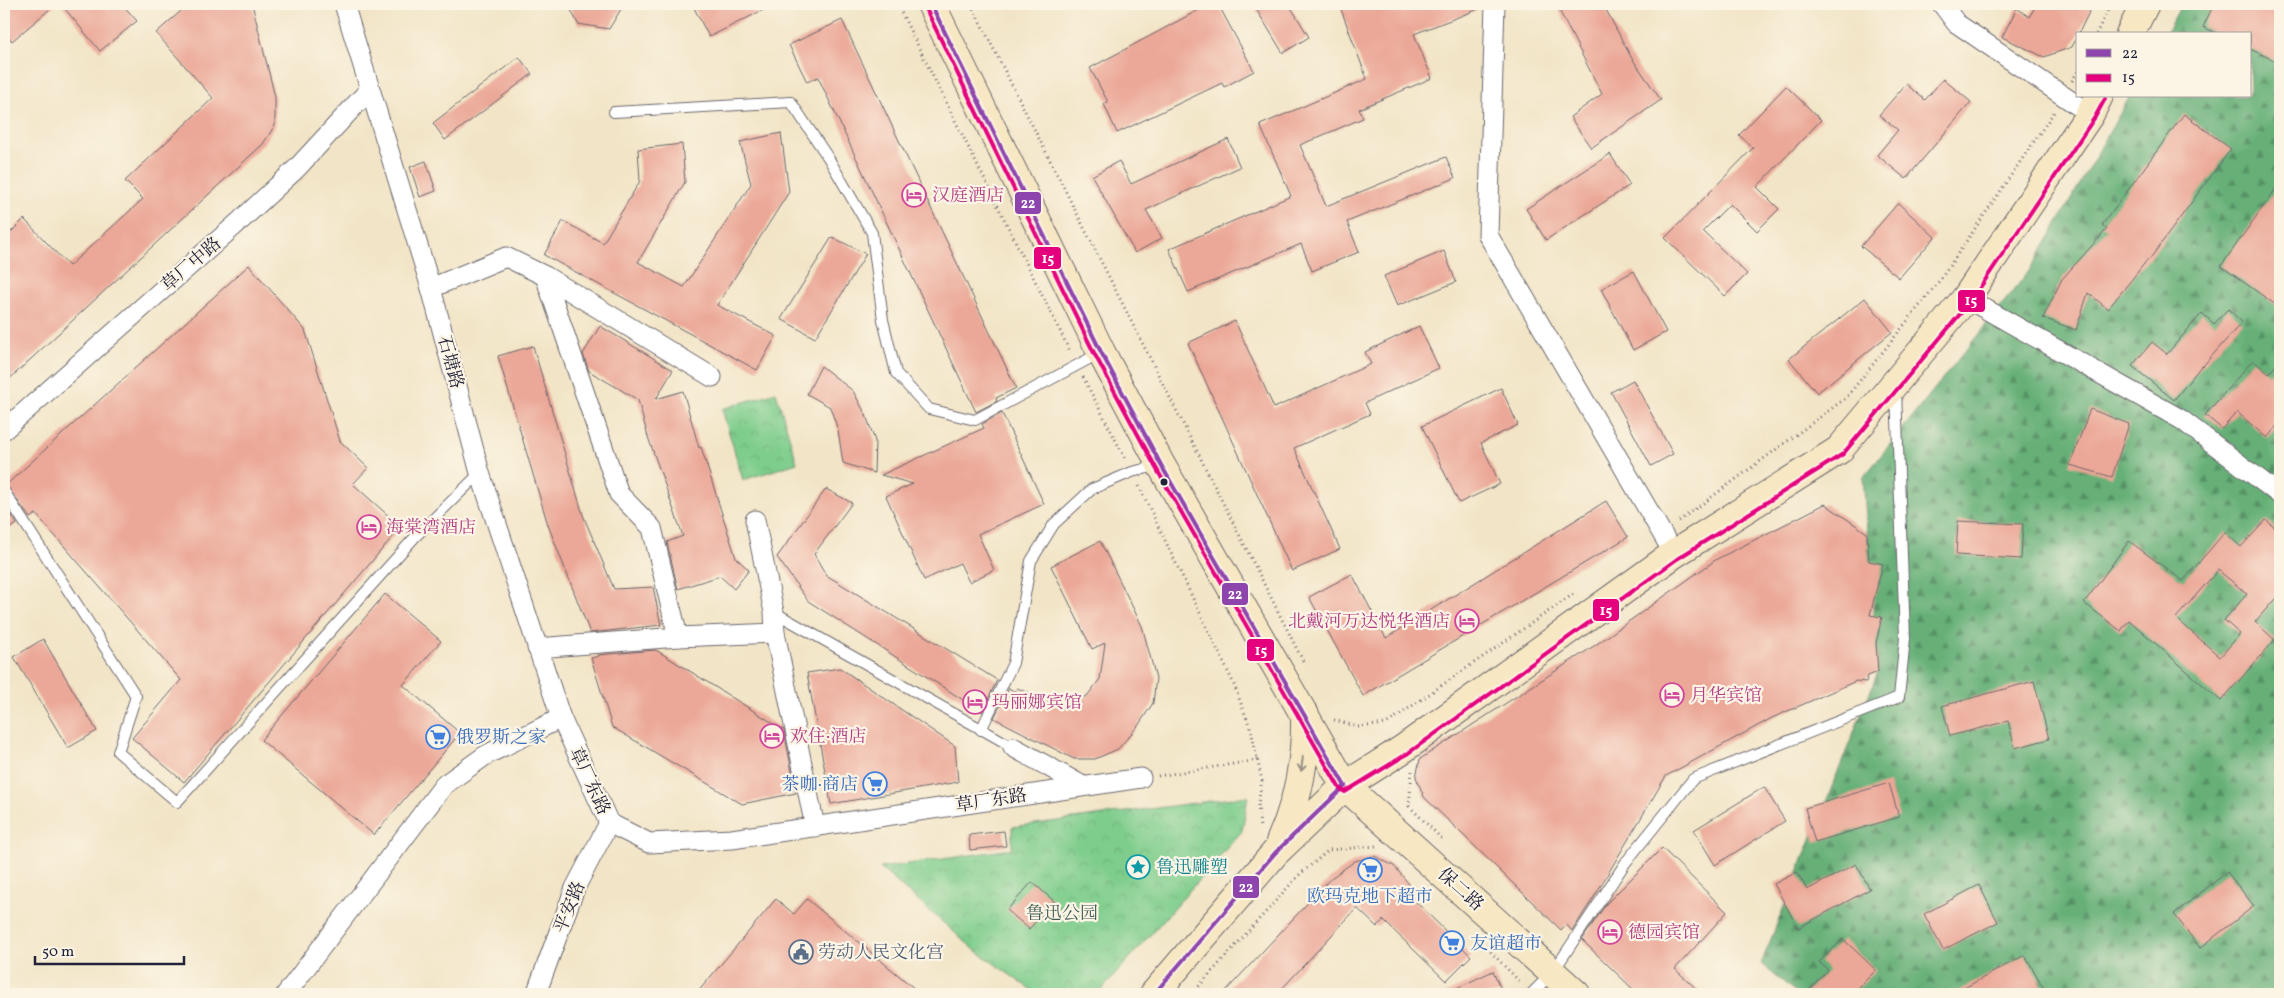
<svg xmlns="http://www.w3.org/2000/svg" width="2284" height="998" font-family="Vollkorn,'Noto Serif SC',serif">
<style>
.forest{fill:url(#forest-firs);stroke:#44695a}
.park{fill:url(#park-crowns);stroke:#507864}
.building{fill:#eba797;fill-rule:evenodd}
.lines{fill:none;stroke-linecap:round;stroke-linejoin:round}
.lane-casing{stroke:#6b666c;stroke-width:12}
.street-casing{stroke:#6b666c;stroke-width:21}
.secondary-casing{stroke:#6b666c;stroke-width:30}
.path{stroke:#6b666c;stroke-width:3;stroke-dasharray:1 4;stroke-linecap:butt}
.lane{stroke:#fff;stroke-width:10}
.street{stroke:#fff;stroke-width:19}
.secondary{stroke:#f7e8c3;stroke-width:28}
.bus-1-casing{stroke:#fcf5e5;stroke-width:8}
.bus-2-casing{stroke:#fcf5e5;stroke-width:8}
.bus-1{stroke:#8e44ad;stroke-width:4}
.bus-2{stroke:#e5007d;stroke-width:4}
.oneway{stroke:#978f86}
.bus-dot{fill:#22223b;stroke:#fcf5e5;stroke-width:2}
.labels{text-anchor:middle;stroke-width:4.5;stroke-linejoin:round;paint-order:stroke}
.hotel-label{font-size:18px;fill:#b23c85;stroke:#fcf5e5;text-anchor:start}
.street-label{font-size:18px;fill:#22223b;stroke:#fcf5e5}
.shop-label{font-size:18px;fill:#366cbe;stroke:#fcf5e5;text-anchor:start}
.culture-label{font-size:18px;fill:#0d838f;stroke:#fcf5e5;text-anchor:start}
.park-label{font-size:18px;fill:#425e57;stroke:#fcf5e5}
.service-label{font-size:18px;fill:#4e5e75;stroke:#fcf5e5;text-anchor:start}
.line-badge{stroke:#fcf5e5;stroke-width:2}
.badge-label{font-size:14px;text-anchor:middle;font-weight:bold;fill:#fff}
</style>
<defs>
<pattern id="forest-firs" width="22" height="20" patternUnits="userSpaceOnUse" patternTransform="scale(1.25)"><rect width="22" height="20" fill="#66b078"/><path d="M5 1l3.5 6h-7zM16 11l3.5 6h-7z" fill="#548f64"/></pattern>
<pattern id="park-crowns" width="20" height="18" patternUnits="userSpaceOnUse" patternTransform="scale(1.25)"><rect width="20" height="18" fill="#7ecd8c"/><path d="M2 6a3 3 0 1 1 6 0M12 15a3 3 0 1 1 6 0" fill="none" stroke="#6db07a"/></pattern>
</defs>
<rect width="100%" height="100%" fill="#fcf5e5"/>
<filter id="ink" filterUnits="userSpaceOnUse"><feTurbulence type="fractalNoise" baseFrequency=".02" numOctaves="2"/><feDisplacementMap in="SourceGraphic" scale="10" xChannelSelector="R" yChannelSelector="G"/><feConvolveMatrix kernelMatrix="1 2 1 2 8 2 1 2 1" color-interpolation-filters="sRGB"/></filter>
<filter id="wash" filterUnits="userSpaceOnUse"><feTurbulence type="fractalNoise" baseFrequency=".0096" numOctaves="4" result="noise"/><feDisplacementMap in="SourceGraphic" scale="20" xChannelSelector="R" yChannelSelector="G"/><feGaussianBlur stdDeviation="1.12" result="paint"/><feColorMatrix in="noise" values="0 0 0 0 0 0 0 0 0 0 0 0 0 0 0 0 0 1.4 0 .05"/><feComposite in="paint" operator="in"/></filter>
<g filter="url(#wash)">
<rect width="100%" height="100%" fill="#f2e5c7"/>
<polygon class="forest" points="2182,4 2280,4 2280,994 1798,994 1761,964 1878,672 1863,478 2033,266 2130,96 2250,96 2250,34 2165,34"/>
<g class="park">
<polygon points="776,392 797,463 743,480 722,409"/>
<polygon points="1248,796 1242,831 1098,994 1037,994 975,950 880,868 1012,849 1012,827"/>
</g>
<g id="blocks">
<g class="building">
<polygon points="4,4 56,4 12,41 4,32"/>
<polygon points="61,4 122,4 137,21 100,51"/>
<polygon points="189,4 252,4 275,97 275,125 263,144 4,384 4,239 24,219 69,266 143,199 125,181 213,98 156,33"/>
<polygon points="568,4 624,4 609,29 578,24"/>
<polygon points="692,4 775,4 709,37"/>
<polygon points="1210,4 1218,4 1254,71 1224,87 1222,83 1117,133 1104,104 1108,102 1090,68"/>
<polygon points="1253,4 1289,4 1309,37 1283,53"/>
<polygon points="1339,4 1484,4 1484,7 1414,34 1432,78 1359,109 1363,118 1300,145 1326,206 1446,157 1455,178 1347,222 1359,252 1312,271 1301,244 1188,292 1169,249 1291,196 1260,125 1367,79"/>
<polygon points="1571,4 1603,4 1631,57 1661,100 1591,148 1570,117 1602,94 1559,10"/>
<polygon points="2037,4 2093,4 2072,47 2044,57 2002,37 2017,8 2029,17"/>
<polygon points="2214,4 2280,4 2280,63 2250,49 2250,34 2218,34 2203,27"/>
<polygon points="842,20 1016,388 996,398 997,401 976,412 818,77 807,82 789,45"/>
<polygon points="519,57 532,74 445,140 433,123"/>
<polygon points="1943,79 1971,102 1906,179 1877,155 1898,130 1879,115 1906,84 1925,100"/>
<polygon points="1786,86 1821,120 1757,187 1779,209 1757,231 1730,204 1703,231 1747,274 1725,296 1665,238 1753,148 1739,135"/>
<polygon points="2184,114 2231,149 2149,260 2148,259 2108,309 2088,293 2076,330 2043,318 2062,279 2107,229 2102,225"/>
<polygon points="781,133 789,192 717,305 776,336 757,370 544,255 563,221 603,243 640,181 638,149 682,144 685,182 638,262 684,287 751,184 740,142"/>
<polygon points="1228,139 1240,167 1146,210 1162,238 1135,253 1092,176 1119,161 1131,184"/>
<polygon points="1610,154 1630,185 1546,240 1526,209"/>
<polygon points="426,161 436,191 420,197 410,167"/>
<polygon points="2280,183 2280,308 2221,266"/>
<polygon points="1898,203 1935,237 1899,278 1861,246"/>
<polygon points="832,237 866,254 815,338 781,319"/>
<polygon points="1444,251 1456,282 1397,306 1384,276"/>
<polygon points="249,265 305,330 340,441 368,468 353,484 401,527 184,782 132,738 181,680 36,514 30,518 6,485"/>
<polygon points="1634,271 1666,332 1633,350 1601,289"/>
<polygon points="1865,298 1892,332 1817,393 1789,359"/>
<polygon points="2228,309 2242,322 2203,366 2202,365 2174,400 2132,366 2152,342 2167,354 2202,313 2214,324"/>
<polygon points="1235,321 1274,408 1371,364 1365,352 1419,326 1439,368 1365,403 1370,414 1294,448 1340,549 1292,571 1188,343"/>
<polygon points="600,326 673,370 656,399 683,391 699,448 701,447 736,558 749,570 734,589 720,576 678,589 667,542 683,536 648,437 638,400 589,371 583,354"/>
<polygon points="533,346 583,515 614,589 653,587 661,625 590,633 548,525 498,356"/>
<polygon points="2253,360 2269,374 2280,360 2280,422 2267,438 2237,412 2222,429 2205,415"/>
<polygon points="821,366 853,391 866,415 875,441 874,473 843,463 838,430 830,407 807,394"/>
<polygon points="1633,380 1673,454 1651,466 1611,392"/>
<polygon points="1501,388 1518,425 1481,443 1500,484 1459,503 1422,426"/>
<polygon points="2090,409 2129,424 2112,477 2070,465"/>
<polygon points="1002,413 1044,504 978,534 994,570 969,582 960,563 924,580 886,496 913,484 881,475 984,428 982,424"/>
<polygon points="826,489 852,503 814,554 826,575 997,680 982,712 808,601 777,557"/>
<polygon points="1606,501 1628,537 1363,696 1309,597 1352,574 1386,638"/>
<polygon points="4,503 17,524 4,532"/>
<polygon points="1825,504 1867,533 1869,561 1883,564 1870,615 1882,617 1876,643 1878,672 1868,676 1866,682 1856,681 1772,718 1666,776 1594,897 1572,931 1566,924 1561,930 1424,797 1416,777 1420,759 1594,646 1717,559"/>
<path d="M2266,520L2280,532V593L2255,622L2275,640L2221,701L2129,620L2121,631L2084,603L2129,541L2183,581L2225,532L2241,547ZM2218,570L2247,594L2224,620L2240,634L2220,657L2176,618Z"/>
<polygon points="1958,521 2023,524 2021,559 1956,555"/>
<polygon points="1100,541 1142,626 1156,678 1153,703 1138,726 1118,749 1095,759 1074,759 994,718 1009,688 1015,692 1017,688 1051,701 1067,704 1087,696 1100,679 1105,643 1092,649 1051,566"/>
<polygon points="385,594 441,641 403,685 460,733 374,835 261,740"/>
<polygon points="43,639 97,731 68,748 14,657"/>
<polygon points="656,650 784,730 796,793 742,804 612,727 591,658 599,656 598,655"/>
<polygon points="840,668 955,746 958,782 831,804 807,673"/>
<polygon points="2034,681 2049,739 2015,748 2008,721 1950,736 1942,706"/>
<polygon points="1889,783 1899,817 1815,842 1805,808"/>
<polygon points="1764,787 1785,821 1715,865 1694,830"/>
<polygon points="1004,831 1006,846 970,850 969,835"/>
<polygon points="1662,848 1727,912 1675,969 1702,994 1638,994 1582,940 1606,904"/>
<polygon points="1374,856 1394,866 1413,889 1408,894 1471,956 1446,981 1383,920 1377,927 1357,908 1277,994 1223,994 1331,878 1355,861"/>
<polygon points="1856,864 1870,889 1798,928 1774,884 1797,872 1807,890"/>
<polygon points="2227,872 2254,906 2200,948 2174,914"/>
<polygon points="1032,882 1054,901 1029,929 1007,910"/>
<polygon points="1979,885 1998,922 1943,950 1924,914"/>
<polygon points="776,899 794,914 807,899 921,994 696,994"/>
<polygon points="1843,939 1876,970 1852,994 1805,994 1828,970 1819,962"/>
<polygon points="2025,955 2047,994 1953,994"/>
<polygon points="1493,971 1503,994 1444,994"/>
</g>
</g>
</g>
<g filter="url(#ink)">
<use href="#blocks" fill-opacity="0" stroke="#6b666c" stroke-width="1"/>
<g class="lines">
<g class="lane-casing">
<g id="lane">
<polyline points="614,112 791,102 829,159 872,233 883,320 896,373 929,409 975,420 1100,353"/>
<polyline points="4,491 136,696 118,752 177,802 415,537 480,473"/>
<polyline points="774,612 1013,747"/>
<polyline points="981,730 1013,663 1031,561 1054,524 1092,489 1132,472 1160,465"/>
<polyline points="1531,994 1553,972 1626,862 1693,779 1899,697 1905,638 1896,391"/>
</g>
</g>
<g class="street-casing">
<g id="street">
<polyline points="344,4 431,288 480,473 561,718 609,823 649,843 732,839 1141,778"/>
<polyline points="1495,4 1488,235 1674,554"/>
<polyline points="1942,4 1956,23 2090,114"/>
<polyline points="545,276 619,494 652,528 678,637 775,633"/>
<polyline points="431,288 506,257 545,276 712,377"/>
<polyline points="1966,298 2182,420 2280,495"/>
<polyline points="4,430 241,220 297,168 370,89"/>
<polyline points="755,520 774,612 775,633 815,827"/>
<polyline points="537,648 678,637"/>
<polyline points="1013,747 1083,786"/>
<polyline points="286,994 444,785 486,755 561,718"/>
<polyline points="536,994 575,888 609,823"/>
</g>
</g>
<g class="secondary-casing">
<g id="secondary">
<polyline points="931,4 1101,352 1161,465 1345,786 1576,994"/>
<polyline points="2130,34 2145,4"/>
<path d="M1280,842C1298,802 1306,759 1305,715"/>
<polyline points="1154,994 1275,853 1345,786 1403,749 1674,554 1839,450 1966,298 2090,114 2099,96"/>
</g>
</g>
<g class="path">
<polyline points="897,4 1071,353"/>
<polyline points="971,4 1303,661"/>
<polyline points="2096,34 2111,4"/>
<polyline points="2072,81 2078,71"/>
<polyline points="1083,377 1126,460"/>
<polyline points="1139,486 1233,682 1251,730 1262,781 1258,804 1260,828"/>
<polyline points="1679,521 1846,398 1940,280 2054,112"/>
<polyline points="1334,720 1358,727 1386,724 1575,593"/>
<polyline points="1412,771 1409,806 1443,840"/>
<polyline points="1158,776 1258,760"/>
<polyline points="1487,948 1521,983"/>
<polyline points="1192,994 1298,876 1329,850 1376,846"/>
</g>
<use href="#lane" class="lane"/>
<use href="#street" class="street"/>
<use href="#secondary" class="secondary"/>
<g class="bus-1-casing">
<g id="bus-1">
<polyline points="931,4 1101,352 1161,465 1345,786"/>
<polyline points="1154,994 1275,853 1345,786"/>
</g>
</g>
<g class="bus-2-casing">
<polyline id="bus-2" points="925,7 1095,355 1156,468 1340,789 1345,792 1407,754 1677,559 1843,454 1971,301 2095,117 2105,99"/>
</g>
<use href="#bus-1" class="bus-1"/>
<use href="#bus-2" class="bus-2"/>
</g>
<defs><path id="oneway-shaft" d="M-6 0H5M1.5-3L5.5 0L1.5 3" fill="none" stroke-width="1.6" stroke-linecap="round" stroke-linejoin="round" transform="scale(1.25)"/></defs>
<use class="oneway" href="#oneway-shaft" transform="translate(1302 764) rotate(97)"/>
</g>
<defs>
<g id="hotel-ring" transform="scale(1.25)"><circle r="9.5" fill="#fcf5e5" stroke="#d1479c" stroke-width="1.5"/><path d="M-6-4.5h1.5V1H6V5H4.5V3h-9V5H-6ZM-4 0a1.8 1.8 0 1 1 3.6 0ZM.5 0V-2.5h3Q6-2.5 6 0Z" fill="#d1479c"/></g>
<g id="supermarket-ring" transform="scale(1.25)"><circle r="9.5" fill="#fcf5e5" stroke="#3f7fe0" stroke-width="1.5"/><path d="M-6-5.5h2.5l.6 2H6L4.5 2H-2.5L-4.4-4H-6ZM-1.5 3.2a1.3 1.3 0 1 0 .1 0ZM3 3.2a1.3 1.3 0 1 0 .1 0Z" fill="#3f7fe0"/></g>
<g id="sight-ring" transform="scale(1.25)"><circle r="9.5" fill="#fcf5e5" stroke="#0f9aa8" stroke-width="1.5"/><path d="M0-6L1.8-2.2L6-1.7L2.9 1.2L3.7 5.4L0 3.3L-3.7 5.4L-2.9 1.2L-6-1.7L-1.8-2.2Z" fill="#0f9aa8"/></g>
<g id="civic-ring" transform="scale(1.25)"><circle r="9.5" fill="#fcf5e5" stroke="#5c6f8a" stroke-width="1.5"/><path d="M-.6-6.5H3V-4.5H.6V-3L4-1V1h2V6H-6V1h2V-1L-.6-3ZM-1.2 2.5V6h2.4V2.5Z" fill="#5c6f8a"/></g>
</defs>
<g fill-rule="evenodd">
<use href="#hotel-ring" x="914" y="195"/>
<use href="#hotel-ring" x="369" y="527"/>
<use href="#hotel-ring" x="1467" y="621"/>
<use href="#hotel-ring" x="1672" y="695"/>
<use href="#hotel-ring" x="975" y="702"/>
<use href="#hotel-ring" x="772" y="736"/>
<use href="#supermarket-ring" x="438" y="737"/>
<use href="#supermarket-ring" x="875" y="784"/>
<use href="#sight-ring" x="1138" y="867"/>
<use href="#supermarket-ring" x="1370" y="870"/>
<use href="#hotel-ring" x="1610" y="932"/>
<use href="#supermarket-ring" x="1452" y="943"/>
<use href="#civic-ring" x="801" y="952"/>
</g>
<circle class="bus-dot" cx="1164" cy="482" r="4.5"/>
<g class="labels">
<g class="hotel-label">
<text x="932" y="201">汉庭酒店</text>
<text x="386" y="533">海棠湾酒店</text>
<text x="1450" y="627" text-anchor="end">北戴河万达悦华酒店</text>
<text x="1690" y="701">月华宾馆</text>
<text x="992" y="708">玛丽娜宾馆</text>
<text x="790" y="742">欢住·酒店</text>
<text x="1628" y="938">德园宾馆</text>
</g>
<g class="street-label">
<text transform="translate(191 264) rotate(-41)" y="6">草厂中路</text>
<text transform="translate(451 362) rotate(75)" y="6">石塘路</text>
<text transform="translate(590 781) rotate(65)" y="6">草厂东路</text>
<text transform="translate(991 800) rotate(-9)" y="6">草厂东路</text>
<text transform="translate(1461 889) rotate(42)" y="6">保二路</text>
<text transform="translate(569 907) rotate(-68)" y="6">平安路</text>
</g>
<g class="shop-label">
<text x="456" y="743">俄罗斯之家</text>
<text x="858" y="790" text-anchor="end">茶咖·商店</text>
<text x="1370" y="902" text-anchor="middle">欧玛克地下超市</text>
<text x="1470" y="949">友谊超市</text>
</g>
<g class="culture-label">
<text x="1156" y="873">鲁迅雕塑</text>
</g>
<g class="park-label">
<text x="1062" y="919">鲁迅公园</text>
</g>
<g class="service-label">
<text x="818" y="958">劳动人民文化宫</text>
</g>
</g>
<g class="line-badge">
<rect x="1014" y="191" width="28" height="24" rx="5" fill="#8e44ad"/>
<rect x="1033" y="246" width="29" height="24" rx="5" fill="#e5007d"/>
<rect x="1957" y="289" width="29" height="24" rx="5" fill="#e5007d"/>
<rect x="1221" y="582" width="28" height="24" rx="5" fill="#8e44ad"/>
<rect x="1592" y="598" width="28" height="24" rx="5" fill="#e5007d"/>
<rect x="1246" y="638" width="29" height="24" rx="5" fill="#e5007d"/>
<rect x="1232" y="875" width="28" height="24" rx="5" fill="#8e44ad"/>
</g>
<g class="badge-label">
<text x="1028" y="208">22</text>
<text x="1048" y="263">15</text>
<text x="1971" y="305">15</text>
<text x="1235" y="599">22</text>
<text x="1606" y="615">15</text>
<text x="1261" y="655">15</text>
<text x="1246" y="892">22</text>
</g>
<rect width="2284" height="998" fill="none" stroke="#fcf5e5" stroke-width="20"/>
<rect x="2076" y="32" width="175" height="65" fill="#fcf5e5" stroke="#a5a1a1"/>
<rect x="2086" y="49" width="25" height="8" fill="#8e44ad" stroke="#a5a1a1"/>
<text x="2122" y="58" font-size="15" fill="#22223b">22</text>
<rect x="2086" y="74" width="25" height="8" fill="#e5007d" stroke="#a5a1a1"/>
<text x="2122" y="82" font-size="15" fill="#22223b">15</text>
<path d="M35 956v8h149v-8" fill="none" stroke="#22223b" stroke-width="2.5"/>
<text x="42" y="956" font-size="15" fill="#22223b" stroke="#fcf5e5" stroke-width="4" paint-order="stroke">50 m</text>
</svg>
